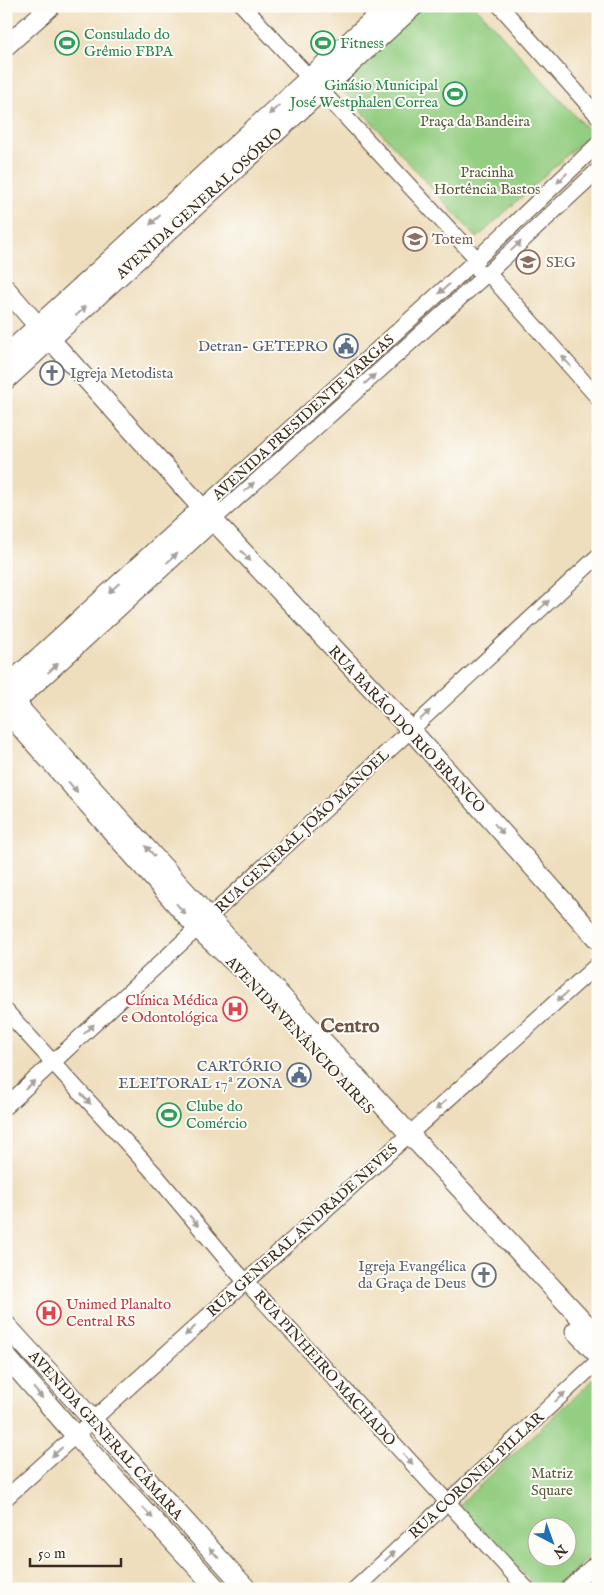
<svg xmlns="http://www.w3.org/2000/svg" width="604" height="1595" font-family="'IM FELL English',serif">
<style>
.green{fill:#94ce82;stroke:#687c50;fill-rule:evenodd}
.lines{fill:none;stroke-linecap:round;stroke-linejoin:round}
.minor-casing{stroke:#564536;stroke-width:17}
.major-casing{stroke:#564536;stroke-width:21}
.minor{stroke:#fff;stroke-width:15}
.major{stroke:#fff;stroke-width:19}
.oneway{fill:#a79f9a}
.labels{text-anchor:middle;stroke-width:4;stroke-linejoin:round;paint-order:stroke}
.leisure-label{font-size:15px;fill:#27864d;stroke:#fdfcf7;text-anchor:start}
.park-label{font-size:15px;fill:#565b3c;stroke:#fdfcf7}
.street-label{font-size:15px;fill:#3b2a1e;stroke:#fdfcf7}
.education-label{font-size:15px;fill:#785e54;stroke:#fdfcf7;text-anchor:start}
.service-label{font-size:15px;fill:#4e5e75;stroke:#fdfcf7;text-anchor:end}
.worship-label{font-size:15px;fill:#5b616d;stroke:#fdfcf7;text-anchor:start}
.health-label{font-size:15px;fill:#be3a42;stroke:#fdfcf7;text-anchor:end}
.district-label{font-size:20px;font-weight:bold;fill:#6d5344;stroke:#fdfcf7}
</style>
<rect width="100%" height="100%" fill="#fdfcf7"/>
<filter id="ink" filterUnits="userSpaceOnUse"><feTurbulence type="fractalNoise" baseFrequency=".02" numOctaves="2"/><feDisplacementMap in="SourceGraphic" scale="10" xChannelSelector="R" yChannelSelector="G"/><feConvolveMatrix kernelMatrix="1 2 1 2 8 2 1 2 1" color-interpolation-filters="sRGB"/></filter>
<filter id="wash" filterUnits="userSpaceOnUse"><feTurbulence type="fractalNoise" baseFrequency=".0096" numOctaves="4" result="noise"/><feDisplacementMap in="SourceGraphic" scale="20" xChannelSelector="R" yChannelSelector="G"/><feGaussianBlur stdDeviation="1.12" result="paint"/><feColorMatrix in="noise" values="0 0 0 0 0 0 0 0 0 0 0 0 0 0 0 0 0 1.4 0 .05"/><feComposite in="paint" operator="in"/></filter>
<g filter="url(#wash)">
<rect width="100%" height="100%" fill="#efdebd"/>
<g class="green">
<polygon points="423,6 475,6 591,133 477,238 338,85"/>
<path d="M594,1379L598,1383V1548L554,1589H538L459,1505ZM536,1528H566V1558H536Z"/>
</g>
</g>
<g filter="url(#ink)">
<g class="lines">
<g class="minor-casing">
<g id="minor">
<polyline points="243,6 477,259"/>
<polyline points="500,6 598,116"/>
<polyline points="479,272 482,274 488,273 598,398"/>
<polyline points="202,508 477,259 598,144"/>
<polyline points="213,520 488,273 598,170"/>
<polyline points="6,1011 155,1174 237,1272 527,1589"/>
<polyline points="6,1106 598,556"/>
<polyline points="6,1498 598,964"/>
<polyline points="355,1589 598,1361"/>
<polyline points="568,1589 598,1561"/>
</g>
</g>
<g class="major-casing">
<g id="major">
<polyline points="6,46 51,6"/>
<polyline points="6,289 38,326 37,333 40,337"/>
<polyline points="50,339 202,508"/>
<polyline points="6,355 388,6"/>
<polyline points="6,380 414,6"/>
<polyline points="213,520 410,729 598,940"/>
<path d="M6,687L202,508C212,504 218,511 213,520"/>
<polyline points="6,689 9,690 16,696 17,700 23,712 245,957 598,1337"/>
<polyline points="12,708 15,706 17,700 213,520"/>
<polyline points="6,711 197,928 239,967"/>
<polyline points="6,1325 247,1589"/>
<polyline points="575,1331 598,1355"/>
<polyline points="6,1356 75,1435 217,1589"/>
</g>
</g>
<use href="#minor" class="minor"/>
<use href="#major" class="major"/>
</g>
<defs><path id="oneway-solid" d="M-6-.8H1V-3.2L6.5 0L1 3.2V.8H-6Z" transform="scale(1.25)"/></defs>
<g class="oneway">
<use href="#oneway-solid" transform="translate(274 110) rotate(138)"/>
<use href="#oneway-solid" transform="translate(562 178) rotate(136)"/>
<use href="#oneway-solid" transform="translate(155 220) rotate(138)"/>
<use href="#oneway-solid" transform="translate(516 246) rotate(-43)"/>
<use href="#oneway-solid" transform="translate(444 289) rotate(138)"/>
<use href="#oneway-solid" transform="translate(81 311) rotate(-42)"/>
<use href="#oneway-solid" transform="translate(566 361) rotate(-131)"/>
<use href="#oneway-solid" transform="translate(370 379) rotate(-42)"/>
<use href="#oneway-solid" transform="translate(249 487) rotate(-42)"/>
<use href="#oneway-solid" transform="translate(246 556) rotate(47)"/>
<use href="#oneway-solid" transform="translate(172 558) rotate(-43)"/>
<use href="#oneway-solid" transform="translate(114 588) rotate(138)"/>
<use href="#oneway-solid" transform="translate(544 605) rotate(-43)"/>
<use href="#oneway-solid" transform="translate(53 668) rotate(-43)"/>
<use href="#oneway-solid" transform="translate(425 715) rotate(-43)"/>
<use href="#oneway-solid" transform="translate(73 787) rotate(49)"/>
<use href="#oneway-solid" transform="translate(499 829) rotate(48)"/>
<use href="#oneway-solid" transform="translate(150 851) rotate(-132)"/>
<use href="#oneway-solid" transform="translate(181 909) rotate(48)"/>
<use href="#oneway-solid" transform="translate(562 997) rotate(138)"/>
<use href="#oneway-solid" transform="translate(89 1029) rotate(-43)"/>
<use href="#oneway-solid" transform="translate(30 1085) rotate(-43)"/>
<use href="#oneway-solid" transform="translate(86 1099) rotate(47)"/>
<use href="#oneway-solid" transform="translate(441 1105) rotate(138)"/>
<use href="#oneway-solid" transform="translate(194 1221) rotate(50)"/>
<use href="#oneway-solid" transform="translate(190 1331) rotate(138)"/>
<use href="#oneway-solid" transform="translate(38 1393) rotate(49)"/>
<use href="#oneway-solid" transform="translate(560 1397) rotate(-43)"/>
<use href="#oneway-solid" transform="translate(57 1452) rotate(138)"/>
<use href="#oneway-solid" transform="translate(408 1459) rotate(48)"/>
<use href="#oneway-solid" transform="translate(148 1513) rotate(47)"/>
<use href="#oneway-solid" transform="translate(214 1553) rotate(-132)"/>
<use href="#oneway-solid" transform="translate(390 1556) rotate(-43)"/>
</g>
</g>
<defs>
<g id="stadium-ring" transform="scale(1.25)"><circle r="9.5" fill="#fdfcf7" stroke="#2e9e5b" stroke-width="1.5"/><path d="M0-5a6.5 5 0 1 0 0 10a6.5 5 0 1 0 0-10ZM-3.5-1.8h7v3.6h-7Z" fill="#2e9e5b"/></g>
<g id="school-ring" transform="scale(1.25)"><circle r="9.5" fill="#fdfcf7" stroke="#8d6e63" stroke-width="1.5"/><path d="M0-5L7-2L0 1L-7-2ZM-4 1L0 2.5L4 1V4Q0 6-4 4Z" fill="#8d6e63"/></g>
<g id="university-ring" transform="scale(1.25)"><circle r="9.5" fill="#fdfcf7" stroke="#8d6e63" stroke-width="1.5"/><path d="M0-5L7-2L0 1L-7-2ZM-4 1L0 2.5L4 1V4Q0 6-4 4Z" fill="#8d6e63"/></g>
<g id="civic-ring" transform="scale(1.25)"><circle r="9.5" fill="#fdfcf7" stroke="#5c6f8a" stroke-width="1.5"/><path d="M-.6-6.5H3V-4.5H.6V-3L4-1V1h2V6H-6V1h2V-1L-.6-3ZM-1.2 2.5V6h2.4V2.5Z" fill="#5c6f8a"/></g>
<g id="church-ring" transform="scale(1.25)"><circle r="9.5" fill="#fdfcf7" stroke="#6b7280" stroke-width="1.5"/><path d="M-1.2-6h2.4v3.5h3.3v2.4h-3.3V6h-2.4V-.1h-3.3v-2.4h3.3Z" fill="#6b7280"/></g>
<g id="hospital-ring" transform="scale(1.25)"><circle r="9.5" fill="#fdfcf7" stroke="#e0444e" stroke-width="1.5"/><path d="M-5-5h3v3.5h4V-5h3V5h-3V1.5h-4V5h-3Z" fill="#e0444e"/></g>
</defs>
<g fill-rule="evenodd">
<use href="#stadium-ring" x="67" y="43"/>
<use href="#stadium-ring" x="323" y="43"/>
<use href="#stadium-ring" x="455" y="94"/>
<use href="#school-ring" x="415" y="239"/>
<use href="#university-ring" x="528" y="262"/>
<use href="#civic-ring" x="346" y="346"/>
<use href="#church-ring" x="52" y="373"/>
<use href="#hospital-ring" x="235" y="1009"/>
<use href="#civic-ring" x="299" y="1075"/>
<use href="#stadium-ring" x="169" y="1115"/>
<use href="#church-ring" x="484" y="1275"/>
<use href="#hospital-ring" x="49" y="1313"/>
</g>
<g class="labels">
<g class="leisure-label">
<text x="84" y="39">Consulado do<tspan x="84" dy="17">Grêmio FBPA</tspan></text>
<text x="340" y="48">Fitness</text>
<text x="438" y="90" text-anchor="end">Ginásio Municipal<tspan x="438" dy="17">José Westphalen Correa</tspan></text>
<text x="186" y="1111">Clube do<tspan x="186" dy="17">Comércio</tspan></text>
</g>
<g class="park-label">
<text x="475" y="126">Praça da Bandeira</text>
<text x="487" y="177">Pracinha<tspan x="487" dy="17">Hortência Bastos</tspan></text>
<text x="552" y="1478">Matriz<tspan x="552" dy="17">Square</tspan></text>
</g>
<g class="street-label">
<text transform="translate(199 203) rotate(-42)" y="5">AVENIDA GENERAL OSÓRIO</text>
<text transform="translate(303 417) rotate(-42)" y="5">AVENIDA PRESIDENTE VARGAS</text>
<text transform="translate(407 729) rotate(47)" y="5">RUA BARÃO DO RIO BRANCO</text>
<text transform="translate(302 831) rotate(-43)" y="5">RUA GENERAL JOÃO MANOEL</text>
<text transform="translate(300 1035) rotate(47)" y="5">AVENIDA VENÂNCIO AIRES</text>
<text transform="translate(302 1230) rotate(-42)" y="5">RUA GENERAL ANDRADE NEVES</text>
<text transform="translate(325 1368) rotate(48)" y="5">RUA PINHEIRO MACHADO</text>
<text transform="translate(106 1435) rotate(48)" y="5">AVENIDA GENERAL CÂMARA</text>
<text transform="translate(476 1475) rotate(-43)" y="5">RUA CORONEL PILLAR</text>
</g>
<g class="education-label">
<text x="432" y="244">Totem</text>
<text x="546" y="267">SEG</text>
</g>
<g class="service-label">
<text x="328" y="351">Detran- GETEPRO</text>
<text x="282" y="1071">CARTÓRIO<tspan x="282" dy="17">ELEITORAL 17ª ZONA</tspan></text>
</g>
<g class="worship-label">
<text x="70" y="378">Igreja Metodista</text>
<text x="466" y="1271" text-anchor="end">Igreja Evangélica<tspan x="466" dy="17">da Graça de Deus</tspan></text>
</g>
<g class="health-label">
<text x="218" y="1005">Clínica Médica<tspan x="218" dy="17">e Odontológica</tspan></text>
<text x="66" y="1309" text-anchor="start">Unimed Planalto<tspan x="66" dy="17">Central RS</tspan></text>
</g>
<g class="district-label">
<text x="350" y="1032">Centro</text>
</g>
</g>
<rect width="604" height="1595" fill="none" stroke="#fdfcf7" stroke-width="25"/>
<g transform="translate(552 1542) rotate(139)"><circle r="24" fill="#fdfcf7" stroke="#afa8a0"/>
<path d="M0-4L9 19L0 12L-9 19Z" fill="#1f6fb2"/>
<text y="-8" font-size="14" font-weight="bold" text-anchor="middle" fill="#3b2a1e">N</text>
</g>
<path d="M30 1558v8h91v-8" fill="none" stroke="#3b2a1e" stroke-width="2.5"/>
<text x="38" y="1558" font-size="15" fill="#3b2a1e" stroke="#fdfcf7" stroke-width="4" paint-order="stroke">50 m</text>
</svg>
